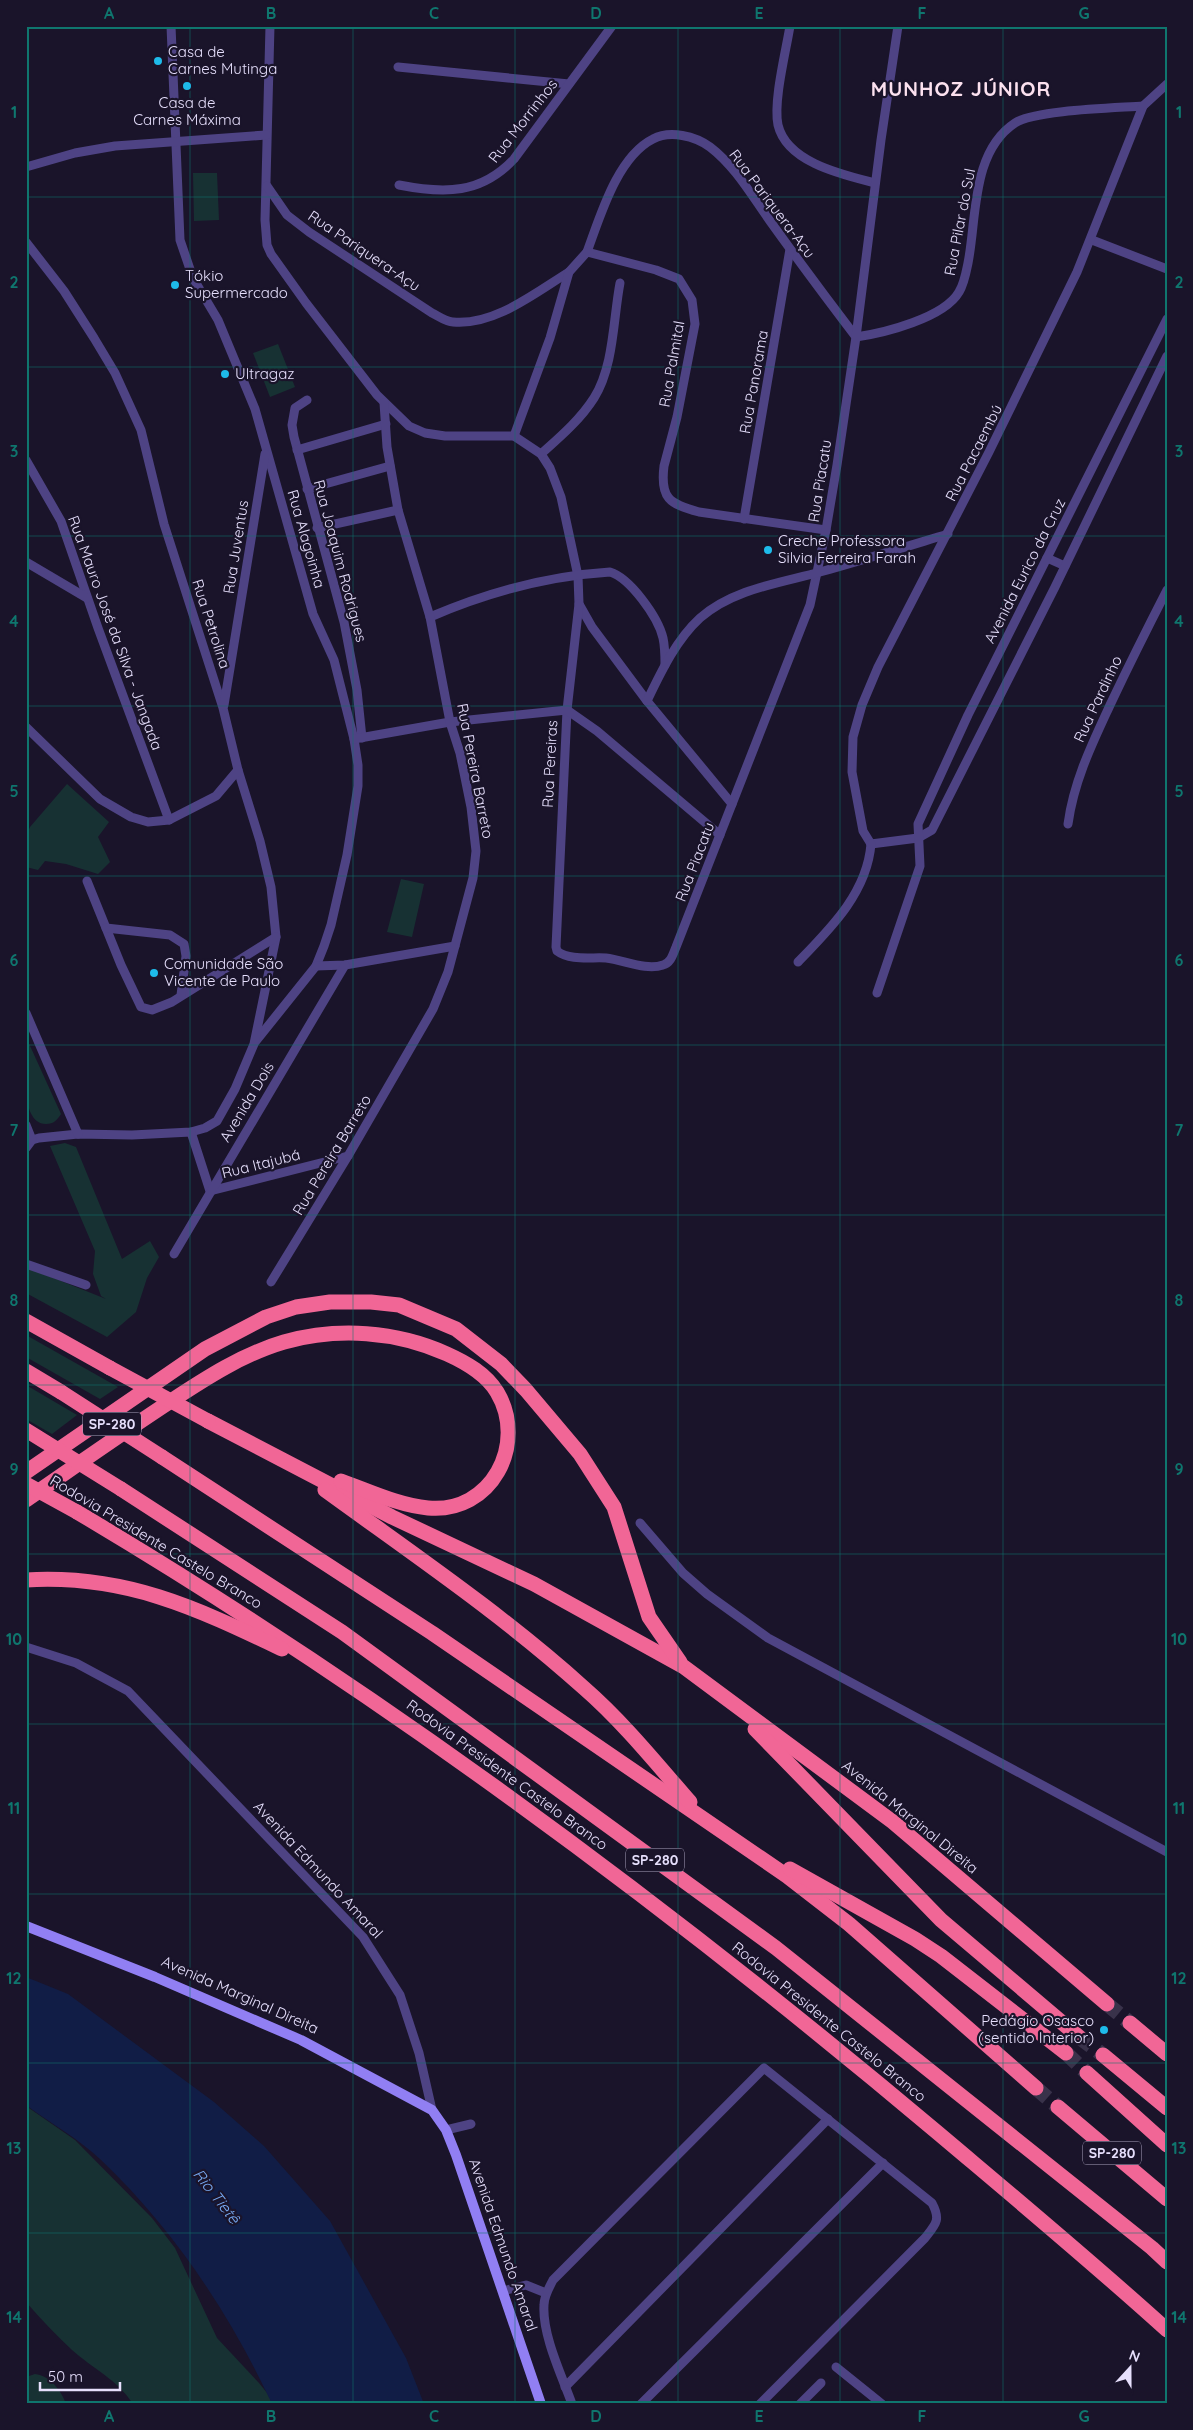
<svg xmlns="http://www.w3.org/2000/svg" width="1193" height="2430" font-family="Quicksand,sans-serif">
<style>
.green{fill:#173133}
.water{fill:#111d46}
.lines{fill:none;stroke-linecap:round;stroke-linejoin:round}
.motorway-tunnel{stroke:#39324a;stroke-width:15;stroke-dasharray:15 8;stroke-linecap:butt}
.minor{stroke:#4e4384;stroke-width:9}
.secondary{stroke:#917ff3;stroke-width:10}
.motorway{stroke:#f16696;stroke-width:15}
.motorway-bridge{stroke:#f16696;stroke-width:15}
.grid{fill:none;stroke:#0f766e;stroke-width:1;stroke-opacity:0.55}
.poi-dot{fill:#1ebbea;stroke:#1a142a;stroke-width:2}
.labels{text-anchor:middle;stroke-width:4.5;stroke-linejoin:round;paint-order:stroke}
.shield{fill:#1a142a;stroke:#a9a2bd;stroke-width:1}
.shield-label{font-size:14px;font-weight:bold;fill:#e6dffc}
.poi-label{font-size:15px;fill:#e6dffc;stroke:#1a142a;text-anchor:start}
.street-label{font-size:15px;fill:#e6dffc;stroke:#1a142a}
.water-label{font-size:16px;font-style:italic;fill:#77a9f2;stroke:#1a142a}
.district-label{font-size:20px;font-weight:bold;letter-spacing:1px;fill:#fce1ef;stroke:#1a142a}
.neatline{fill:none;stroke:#0f766e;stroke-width:2}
.grid-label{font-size:16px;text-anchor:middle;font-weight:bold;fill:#0f766e}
</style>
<rect width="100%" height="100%" fill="#1a142a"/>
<g class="green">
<polygon points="193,173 217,173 219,220 194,221"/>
<polygon points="278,344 295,387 270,397 253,353"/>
<polygon points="67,784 109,822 98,837 110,862 98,874 66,864 45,861 38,870 26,867 26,836 30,827"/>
<polygon points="401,879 424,884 412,937 387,932"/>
<path d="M26,1037L61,1114C57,1120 54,1124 46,1124C18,1124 26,1057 26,1037Z"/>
<polygon points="65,1143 76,1147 122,1259 150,1241 159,1257 147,1278 136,1312 107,1337 26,1293 26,1267 106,1299 101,1296 93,1274 95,1251 50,1146"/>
<polygon points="26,1335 118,1387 100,1399 26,1357"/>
<polygon points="26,1385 77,1415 52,1434 26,1419"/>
<path d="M26,2106L75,2140L152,2218L175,2248L217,2338L259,2383L276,2404H133C118,2380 92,2368 72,2350C56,2335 40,2318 26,2302Z"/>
<path d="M35,2374C50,2376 61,2390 66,2404H26V2377Z"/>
</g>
<path class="water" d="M26,1977L68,1994L214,2102L264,2146L330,2221L406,2358L424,2404H272C230,2314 173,2228 100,2159C79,2139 50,2123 26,2105Z"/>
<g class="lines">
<g class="motorway-tunnel">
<polyline points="1107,2004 1130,2023"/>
<polyline points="1079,2037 1103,2055"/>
<polyline points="1066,2053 1087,2073"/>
<polyline points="1036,2088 1058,2107"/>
</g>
<g class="minor">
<polyline points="171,26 180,240 193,278 218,320 255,409 313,614 334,660 354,739 358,765 358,786 347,855 331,925 324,946 316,966 256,1041"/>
<polyline points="270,26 265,220 267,245 271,254 306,303 377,395 409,426 425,433 445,436 514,436 541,454 550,468 561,497 578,576 579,604 592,627 647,701 732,804"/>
<path d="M790,26C786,51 773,102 778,125C787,163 844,175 875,183"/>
<polyline points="398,67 569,84"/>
<polyline points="26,167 75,153 115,146 266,135"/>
<path d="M399,185C445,194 481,194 514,159L612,26"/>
<path d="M267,186L287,215L309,232L432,313C438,316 446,322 453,322C494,326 535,293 569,272"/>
<polyline points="1092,240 1167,269"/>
<polyline points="26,242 64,291 94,338 115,373 141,430 164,524 223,708 238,770 260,841 271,887 276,937 254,1044 235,1089 217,1121 205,1128 191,1132 132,1135 78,1134 39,1138 32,1140 26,1148"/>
<path d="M587,252C600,217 617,157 653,139C670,130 695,136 710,147C735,166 752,196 770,221C798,260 827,299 856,337C884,333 944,318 959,292C964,284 966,273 968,263C977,218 971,152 1015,123C1034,110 1116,108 1143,106"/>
<polyline points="307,400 295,408 292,425 294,437 344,622 357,690 362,738"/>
<path d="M514,436L550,338L569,272L587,252L656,270L679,279L692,300L695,324L677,417L664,466C660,498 669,504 699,512L826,530"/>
<polyline points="297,450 386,424"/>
<path d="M541,454C560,437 580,420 594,398C614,366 613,320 620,283"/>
<polyline points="26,460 61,521 98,628 169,820"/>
<polyline points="307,489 390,466"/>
<polyline points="744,519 790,249"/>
<polyline points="317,528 398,510"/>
<polyline points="1047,558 1065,566"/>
<polyline points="26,562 87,598"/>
<path d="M579,604L567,710L556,947L557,951C570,961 591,957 606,958C624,960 646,971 663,965C671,963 673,954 676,947L810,605L826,530L837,465L856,337L881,140L898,26"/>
<path d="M430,617C488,592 547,576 610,572C630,578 658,617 663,638C665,647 665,656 665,665"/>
<path d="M647,701C661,672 676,640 700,618C733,589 780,583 820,572C863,560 905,547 948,534"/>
<polyline points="224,705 265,454"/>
<polyline points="26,727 100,799 131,817 148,822 169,820 216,796 238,770"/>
<polyline points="354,739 450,722 567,710 597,731 720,835"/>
<path d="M1068,824C1074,780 1093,742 1111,703C1129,665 1148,627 1167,590"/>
<polyline points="871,844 863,831 852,772 853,737 862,705 878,667 989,452 1077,272 1143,106 1167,84"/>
<polyline points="871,844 918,838 932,830 1055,587 1167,356"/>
<polyline points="87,881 121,965 141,1007 152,1010 172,1002 276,937"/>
<polyline points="106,928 170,935 184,944 186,956 181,995"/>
<path d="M798,962C830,929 867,893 871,844"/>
<polyline points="316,966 345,965 455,946"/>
<polyline points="877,993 920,866 918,824 968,715 1167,319"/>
<polyline points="26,1013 78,1134"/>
<polyline points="26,1125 32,1140"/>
<polyline points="191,1132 210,1191 348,1156"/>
<polyline points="174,1254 345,965"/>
<polyline points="26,1264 86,1285"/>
<polyline points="271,1282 348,1156 433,1009 448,972 473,878 476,851 471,807 460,753 450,722 430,617 398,510 387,447 384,403"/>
<polyline points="640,1523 683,1573 707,1594 768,1638 1167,1852"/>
<polyline points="26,1647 76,1663 128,1691 363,1937 400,1995 419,2053 432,2110"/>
<polyline points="446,2130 471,2124"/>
<polyline points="503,2291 526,2285 546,2293"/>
<polyline points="836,2367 882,2404"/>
<polyline points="565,2387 828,2119"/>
<path d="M572,2404C562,2376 542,2335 544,2305C544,2296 549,2288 553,2280L764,2068L932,2203C941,2220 936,2224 925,2238L760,2404"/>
<polyline points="641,2404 883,2163"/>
<polyline points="800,2404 821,2383"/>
</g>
<polyline class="secondary" points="26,1926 155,1977 301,2040 432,2110 446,2130 456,2155 541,2404"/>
<g class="motorway">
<polyline points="26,1321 110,1368"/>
<polyline points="26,1371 61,1392"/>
<polyline points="208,1421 392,1517 534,1584 684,1667 893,1822 1107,2004"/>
<polyline points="162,1457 432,1633 787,1876 849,1924 1036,2088"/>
<polyline points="26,1472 205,1349 266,1317 296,1307 330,1302 371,1302 399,1305 456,1329 501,1364 526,1390 580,1454 614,1507 649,1617 680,1662"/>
<polyline points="121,1489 342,1632 776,1948 1152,2248 1167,2262"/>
<path d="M325,1490C413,1554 503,1615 584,1688C623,1722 656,1763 690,1802"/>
<path d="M26,1500C74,1467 122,1433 171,1401C206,1378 243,1354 284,1342C338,1327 396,1331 447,1354C467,1363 486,1374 497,1392C528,1444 491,1514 428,1508C398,1505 369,1491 341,1481"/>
<path d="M77,1512C382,1693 667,1905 938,2133C1015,2198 1092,2262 1167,2330"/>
<path d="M26,1580C125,1574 196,1608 282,1649"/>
<polyline points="755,1729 941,1920 1079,2037"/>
<polyline points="790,1869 915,1939 941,1956 1066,2053"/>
<polyline points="1130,2023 1167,2054"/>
<polyline points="1103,2055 1167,2108"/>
<polyline points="1087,2073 1167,2145"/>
<polyline points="1058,2107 1167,2199"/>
</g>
<g class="motorway-bridge">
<polyline points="110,1368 208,1421"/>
<polyline points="61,1392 162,1457"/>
<polyline points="26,1430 121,1489"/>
<polyline points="26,1484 77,1512"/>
</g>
</g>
<path class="grid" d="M190,26V2404M353,26V2404M515,26V2404M678,26V2404M840,26V2404M1003,26V2404M26,197H1167M26,367H1167M26,536H1167M26,706H1167M26,876H1167M26,1045H1167M26,1215H1167M26,1385H1167M26,1554H1167M26,1724H1167M26,1894H1167M26,2063H1167M26,2233H1167"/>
<g class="poi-dot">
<circle cx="158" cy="61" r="5"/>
<circle cx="187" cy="86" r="5"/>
<circle cx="175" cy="285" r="5"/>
<circle cx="225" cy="374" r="5"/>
<circle cx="768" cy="550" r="5"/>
<circle cx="154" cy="973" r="5"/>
<circle cx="1104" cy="2030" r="5"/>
</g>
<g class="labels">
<g class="shield">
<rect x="83" y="1412.5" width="58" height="23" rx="4"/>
<rect x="626" y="1848.5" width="58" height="23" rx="4"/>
<rect x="1083" y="2141.5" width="58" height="23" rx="4"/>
</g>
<g class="shield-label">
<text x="112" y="1429">SP-280</text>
<text x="655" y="1865">SP-280</text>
<text x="1112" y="2158">SP-280</text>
</g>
<g class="poi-label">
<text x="168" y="57">Casa de<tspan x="168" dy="17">Carnes Mutinga</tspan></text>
<text x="187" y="108" text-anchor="middle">Casa de<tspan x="187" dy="17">Carnes Máxima</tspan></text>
<text x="185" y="281">Tókio<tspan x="185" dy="17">Supermercado</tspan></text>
<text x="235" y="379">Ultragaz</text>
<text x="778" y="546">Creche Professora<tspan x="778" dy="17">Silvia Ferreira Farah</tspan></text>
<text x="164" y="969">Comunidade São<tspan x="164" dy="17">Vicente de Paulo</tspan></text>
<text x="1094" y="2026" text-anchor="end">Pedágio Osasco<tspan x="1094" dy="17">(sentido Interior)</tspan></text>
</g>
<g class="street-label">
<text transform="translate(523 121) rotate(-52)" y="5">Rua Morrinhos</text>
<text transform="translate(772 204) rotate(53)" y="5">Rua Pariquera-Açu</text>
<text transform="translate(960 222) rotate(-79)" y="5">Rua Pilar do Sul</text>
<text transform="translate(364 251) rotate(34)" y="5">Rua Pariquera-Açu</text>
<text transform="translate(672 364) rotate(-80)" y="5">Rua Palmital</text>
<text transform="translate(754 382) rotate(-80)" y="5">Rua Panorama</text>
<text transform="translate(974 453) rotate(-63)" y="5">Rua Pacaembú</text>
<text transform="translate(820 481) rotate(-81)" y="5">Rua Piacatu</text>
<text transform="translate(306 539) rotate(74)" y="5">Rua Alagoinha</text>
<text transform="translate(236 547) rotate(-81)" y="5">Rua Juventus</text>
<text transform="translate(340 561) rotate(75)" y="5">Rua Joaquim Rodrigues</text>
<text transform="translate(1025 571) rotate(-63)" y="5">Avenida Eurico da Cruz</text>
<text transform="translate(211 624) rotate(72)" y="5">Rua Petrolina</text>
<text transform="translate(115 633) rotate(70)" y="5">Rua Mauro José da Silva - Jangada</text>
<text transform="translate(1098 699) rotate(-65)" y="5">Rua Pardinho</text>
<text transform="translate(550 764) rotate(-87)" y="5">Rua Pereiras</text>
<text transform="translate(475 771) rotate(79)" y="5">Rua Pereira Barreto</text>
<text transform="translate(695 862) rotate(-69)" y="5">Rua Piacatu</text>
<text transform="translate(247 1102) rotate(-59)" y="5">Avenida Dois</text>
<text transform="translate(332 1155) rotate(-59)" y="5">Rua Pereira Barreto</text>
<text transform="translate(261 1164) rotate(-14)" y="5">Rua Itajubá</text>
<text transform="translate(156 1542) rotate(31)" y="5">Rodovia Presidente Castelo Branco</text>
<text transform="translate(507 1775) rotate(36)" y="5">Rodovia Presidente Castelo Branco</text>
<text transform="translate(910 1817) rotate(39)" y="5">Avenida Marginal Direita</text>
<text transform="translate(318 1870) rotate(47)" y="5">Avenida Edmundo Amaral</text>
<text transform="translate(240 1995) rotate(24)" y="5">Avenida Marginal Direita</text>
<text transform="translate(829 2022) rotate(39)" y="5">Rodovia Presidente Castelo Branco</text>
<text transform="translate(503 2245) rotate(71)" y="5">Avenida Edmundo Amaral</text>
</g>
<g class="water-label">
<text transform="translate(217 2196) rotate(52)" y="6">Rio Tietê</text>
</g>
<g class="district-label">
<text x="961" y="96">MUNHOZ JÚNIOR</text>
</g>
</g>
<rect width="1193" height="2430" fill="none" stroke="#1a142a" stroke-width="55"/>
<g transform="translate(1130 2368) rotate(21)" stroke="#1a142a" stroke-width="4" paint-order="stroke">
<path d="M0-4L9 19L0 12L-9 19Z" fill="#e6dffc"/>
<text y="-8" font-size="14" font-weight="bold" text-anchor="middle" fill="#e6dffc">N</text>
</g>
<path d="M40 2382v8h80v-8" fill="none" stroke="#e6dffc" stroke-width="2.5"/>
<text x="48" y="2382" font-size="15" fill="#e6dffc" stroke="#1a142a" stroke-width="4" paint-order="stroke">50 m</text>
<rect x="28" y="28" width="1138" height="2374" class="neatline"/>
<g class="grid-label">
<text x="109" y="19">A</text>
<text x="271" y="19">B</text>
<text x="434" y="19">C</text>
<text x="596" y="19">D</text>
<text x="759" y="19">E</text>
<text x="922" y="19">F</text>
<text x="1084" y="19">G</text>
<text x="14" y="118">1</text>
<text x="1179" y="118">1</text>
<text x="14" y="288">2</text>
<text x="1179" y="288">2</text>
<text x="14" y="457">3</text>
<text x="1179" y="457">3</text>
<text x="14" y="627">4</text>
<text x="1179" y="627">4</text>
<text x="14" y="797">5</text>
<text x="1179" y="797">5</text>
<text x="14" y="966">6</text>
<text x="1179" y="966">6</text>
<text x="14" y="1136">7</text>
<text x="1179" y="1136">7</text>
<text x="14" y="1306">8</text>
<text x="1179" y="1306">8</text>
<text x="14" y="1475">9</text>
<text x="1179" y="1475">9</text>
<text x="14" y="1645">10</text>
<text x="1179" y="1645">10</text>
<text x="14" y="1814">11</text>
<text x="1179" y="1814">11</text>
<text x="14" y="1984">12</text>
<text x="1179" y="1984">12</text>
<text x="14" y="2154">13</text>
<text x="1179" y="2154">13</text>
<text x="14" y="2323">14</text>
<text x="1179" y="2323">14</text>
<text x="109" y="2422">A</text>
<text x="271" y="2422">B</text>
<text x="434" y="2422">C</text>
<text x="596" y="2422">D</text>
<text x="759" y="2422">E</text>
<text x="922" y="2422">F</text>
<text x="1084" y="2422">G</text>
</g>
</svg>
